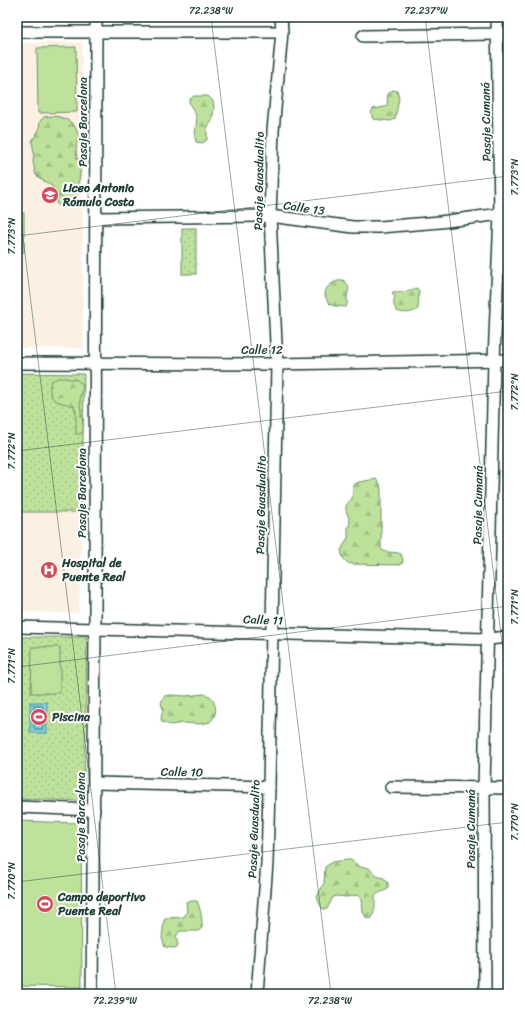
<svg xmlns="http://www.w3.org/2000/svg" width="525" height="1011" font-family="Sriracha,sans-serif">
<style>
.built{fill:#fcf0e3}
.green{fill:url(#green-dots);stroke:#6e9068}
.forest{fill:url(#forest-firs);stroke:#6e9068}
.pitch{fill:#bee29c;stroke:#6e9068}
.water{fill:url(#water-ripples);stroke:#599499}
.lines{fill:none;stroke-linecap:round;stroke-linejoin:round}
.shore{stroke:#457777;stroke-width:1}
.street-casing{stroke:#1f3d34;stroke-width:14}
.street{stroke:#fff;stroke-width:11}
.ticks{fill:none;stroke:#1f3d34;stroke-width:1;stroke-opacity:0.45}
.labels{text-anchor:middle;stroke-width:4;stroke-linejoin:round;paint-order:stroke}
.street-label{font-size:12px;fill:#1f3d34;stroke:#fff}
.poi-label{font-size:12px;font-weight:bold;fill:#1f3d34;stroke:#fff;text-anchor:start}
.neatline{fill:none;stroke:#1f3d34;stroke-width:1.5}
.ticks-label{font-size:10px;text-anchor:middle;fill:#1f3d34}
</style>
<defs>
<pattern id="green-dots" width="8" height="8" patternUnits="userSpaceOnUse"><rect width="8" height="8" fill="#bee29c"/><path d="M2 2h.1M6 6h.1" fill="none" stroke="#a3c387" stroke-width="1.8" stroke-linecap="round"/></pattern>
<pattern id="forest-firs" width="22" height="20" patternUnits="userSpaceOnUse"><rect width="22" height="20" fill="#bee29c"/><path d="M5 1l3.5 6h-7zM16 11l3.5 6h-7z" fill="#a3c387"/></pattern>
<pattern id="water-ripples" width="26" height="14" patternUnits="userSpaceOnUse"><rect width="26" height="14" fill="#7fcedc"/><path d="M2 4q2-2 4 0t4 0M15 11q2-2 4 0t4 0" fill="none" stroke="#67a8b3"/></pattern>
</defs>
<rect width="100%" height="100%" fill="#fff"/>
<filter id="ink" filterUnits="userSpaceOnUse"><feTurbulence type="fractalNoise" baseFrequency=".025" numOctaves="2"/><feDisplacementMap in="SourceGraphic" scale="8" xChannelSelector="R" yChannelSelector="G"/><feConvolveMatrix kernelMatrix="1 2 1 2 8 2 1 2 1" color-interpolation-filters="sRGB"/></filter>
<g filter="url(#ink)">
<g class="built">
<polygon points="82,42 83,348 17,348 17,43"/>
<polygon points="17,512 82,512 79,613 17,612"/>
</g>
<g class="green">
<rect x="182" y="228" width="14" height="46"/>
<polygon points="17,373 84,374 82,512 17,512"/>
<polygon points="17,637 87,637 84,801 17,799"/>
</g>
<g class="forest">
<polygon points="393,90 397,91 399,98 395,119 391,121 373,119 371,113 373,109 385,107 387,105 388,93"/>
<path d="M194,96H208L213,101L214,108L212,121L207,128V140L202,143L196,142C193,134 198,125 196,117C195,110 189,107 189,100Z"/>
<path d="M53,116C62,117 72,120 76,129C80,137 76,142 76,150C76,159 81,166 80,174C80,179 77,184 77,189C77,196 78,201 72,206C66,208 62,209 57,204L52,186L38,177L36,175L33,162L34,153L32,141L39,130L40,121L44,117Z"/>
<path d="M343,280C352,287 348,290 347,297C347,302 348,303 346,307C340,306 334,307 330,304C327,302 326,298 325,295C325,285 335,281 343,280Z"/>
<path d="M417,288L419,291L418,309C413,313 403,314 397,311C393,306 393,302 395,297L392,293L393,292C397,291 400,293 403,292C408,291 412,289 417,288Z"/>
<path d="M65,378L77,380L83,384C83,390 80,395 80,401C80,412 84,421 83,431L80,434H76V412L74,406C64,402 51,404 50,391C49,387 50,385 51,381L58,378Z"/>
<path d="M376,479L380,484L381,490V549C386,554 395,551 401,554L403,560L402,564L400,565L351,564C344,562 342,557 341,550L348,538V527L350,523C349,513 340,508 352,499L353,485L359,482Z"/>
<path d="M203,694L210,696C217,705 218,714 210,722L200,724L183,723L170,725L162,722L161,719L163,709L161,703L164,696L171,695L186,696Z"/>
<path d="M347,860H351L360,867L369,868L376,876L384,878L388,883V889L375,895V908L372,918L368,919C358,912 367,901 358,895L347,897L337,896L333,897L327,909H323L320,905L317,897L324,883L325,867L332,862Z"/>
<path d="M192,901H197C200,906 203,923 202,928L198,931H180L176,936L178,945L177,947L174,948L165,947L162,938L164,920L167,918L184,917L187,911L186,902Z"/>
</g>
<g class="pitch">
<polygon points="76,47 77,112 38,113 37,48"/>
<rect x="17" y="213" width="7" height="39"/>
<polygon points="32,647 60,647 60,693 31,693"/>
<polygon points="17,821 81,823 82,987 17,986"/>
</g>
<rect class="water" x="30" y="702" width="17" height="31"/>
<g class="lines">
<polygon class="shore" points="36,706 42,706 43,707 43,727 42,729 35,729 34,727 34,707"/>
<g class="street-casing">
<g id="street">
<polyline points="17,32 282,32"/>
<polyline points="363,36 498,34 508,32"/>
<polyline points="96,218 270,216 353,227 380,227 440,222 508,213"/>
<polyline points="17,363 277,364 508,360"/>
<polyline points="17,627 488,639 508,637"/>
<polyline points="94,783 269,787"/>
<polyline points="391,787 508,788"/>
<polyline points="17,807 94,810"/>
<polyline points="92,994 95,629 96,17"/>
<polyline points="257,994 267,863 269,787 277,364 270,216 273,131 282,32 281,17"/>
<polyline points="485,994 484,788 494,360 500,214 497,17"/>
</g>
</g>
<use href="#street" class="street"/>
</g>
</g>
<path class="ticks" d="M211,17L331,994M425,17L508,691M17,21L50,17M17,189L116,994M17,236L508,176M17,451L508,391M17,667L508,606M17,882L508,822"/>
<defs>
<g id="university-disc" transform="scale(0.9)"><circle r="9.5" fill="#d1495b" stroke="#fff"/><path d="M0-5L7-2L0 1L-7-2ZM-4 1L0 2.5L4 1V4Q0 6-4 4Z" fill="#fff"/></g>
<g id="hospital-disc" transform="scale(0.9)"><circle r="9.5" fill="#d1495b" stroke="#fff"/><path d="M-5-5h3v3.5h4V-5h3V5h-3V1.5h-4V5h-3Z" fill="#fff"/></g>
<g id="stadium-disc" transform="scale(0.9)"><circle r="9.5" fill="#d1495b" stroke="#fff"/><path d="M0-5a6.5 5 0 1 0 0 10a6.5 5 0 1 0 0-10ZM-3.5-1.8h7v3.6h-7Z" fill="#fff"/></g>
</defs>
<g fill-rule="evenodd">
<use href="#university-disc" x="50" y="195"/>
<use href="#hospital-disc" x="49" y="570"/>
<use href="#stadium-disc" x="39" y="717"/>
<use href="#stadium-disc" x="45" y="904"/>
</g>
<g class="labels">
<g class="street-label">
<text transform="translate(83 122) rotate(-90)" y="4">Pasaje Barcelona</text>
<text transform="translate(486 122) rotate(-91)" y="4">Pasaje Cumaná</text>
<text transform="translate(259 181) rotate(-89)" y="4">Pasaje Guasdualito</text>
<text transform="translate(304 208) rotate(8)" y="4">Calle 13</text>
<text x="262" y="354">Calle 12</text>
<text transform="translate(82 493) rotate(-90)" y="4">Pasaje Barcelona</text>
<text transform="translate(261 505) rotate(-89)" y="4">Pasaje Guasdualito</text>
<text transform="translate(478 505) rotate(-89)" y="4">Pasaje Cumaná</text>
<text transform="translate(263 620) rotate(2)" y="4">Calle 11</text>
<text transform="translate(182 772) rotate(1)" y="4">Calle 10</text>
<text transform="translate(81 817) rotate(-90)" y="4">Pasaje Barcelona</text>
<text transform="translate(254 829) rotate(-88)" y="4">Pasaje Guasdualito</text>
<text transform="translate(471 829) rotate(-90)" y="4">Pasaje Cumaná</text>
</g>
<g class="poi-label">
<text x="63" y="192">Liceo Antonio<tspan x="63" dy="14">Rómulo Costa</tspan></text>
<text x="62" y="567">Hospital de<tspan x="62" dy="14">Puente Real</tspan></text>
<text x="52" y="721">Piscina</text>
<text x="58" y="901">Campo deportivo<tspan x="58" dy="14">Puente Real</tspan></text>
</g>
</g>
<rect width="525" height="1011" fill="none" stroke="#fff" stroke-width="44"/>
<rect x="22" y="22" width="481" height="967" class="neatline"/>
<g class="ticks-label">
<text x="211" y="14">72.238°W</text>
<text x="426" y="14">72.237°W</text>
<text transform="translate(514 177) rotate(-90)" y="4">7.773°N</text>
<text transform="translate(11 236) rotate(-90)" y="4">7.773°N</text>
<text transform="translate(514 392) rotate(-90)" y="4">7.772°N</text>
<text transform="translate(11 451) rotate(-90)" y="4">7.772°N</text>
<text transform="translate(514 607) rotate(-90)" y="4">7.771°N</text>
<text transform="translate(11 666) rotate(-90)" y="4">7.771°N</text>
<text transform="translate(514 822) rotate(-90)" y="4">7.770°N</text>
<text transform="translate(11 881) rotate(-90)" y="4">7.770°N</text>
<text x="115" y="1004">72.239°W</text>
<text x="330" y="1004">72.238°W</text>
</g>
</svg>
